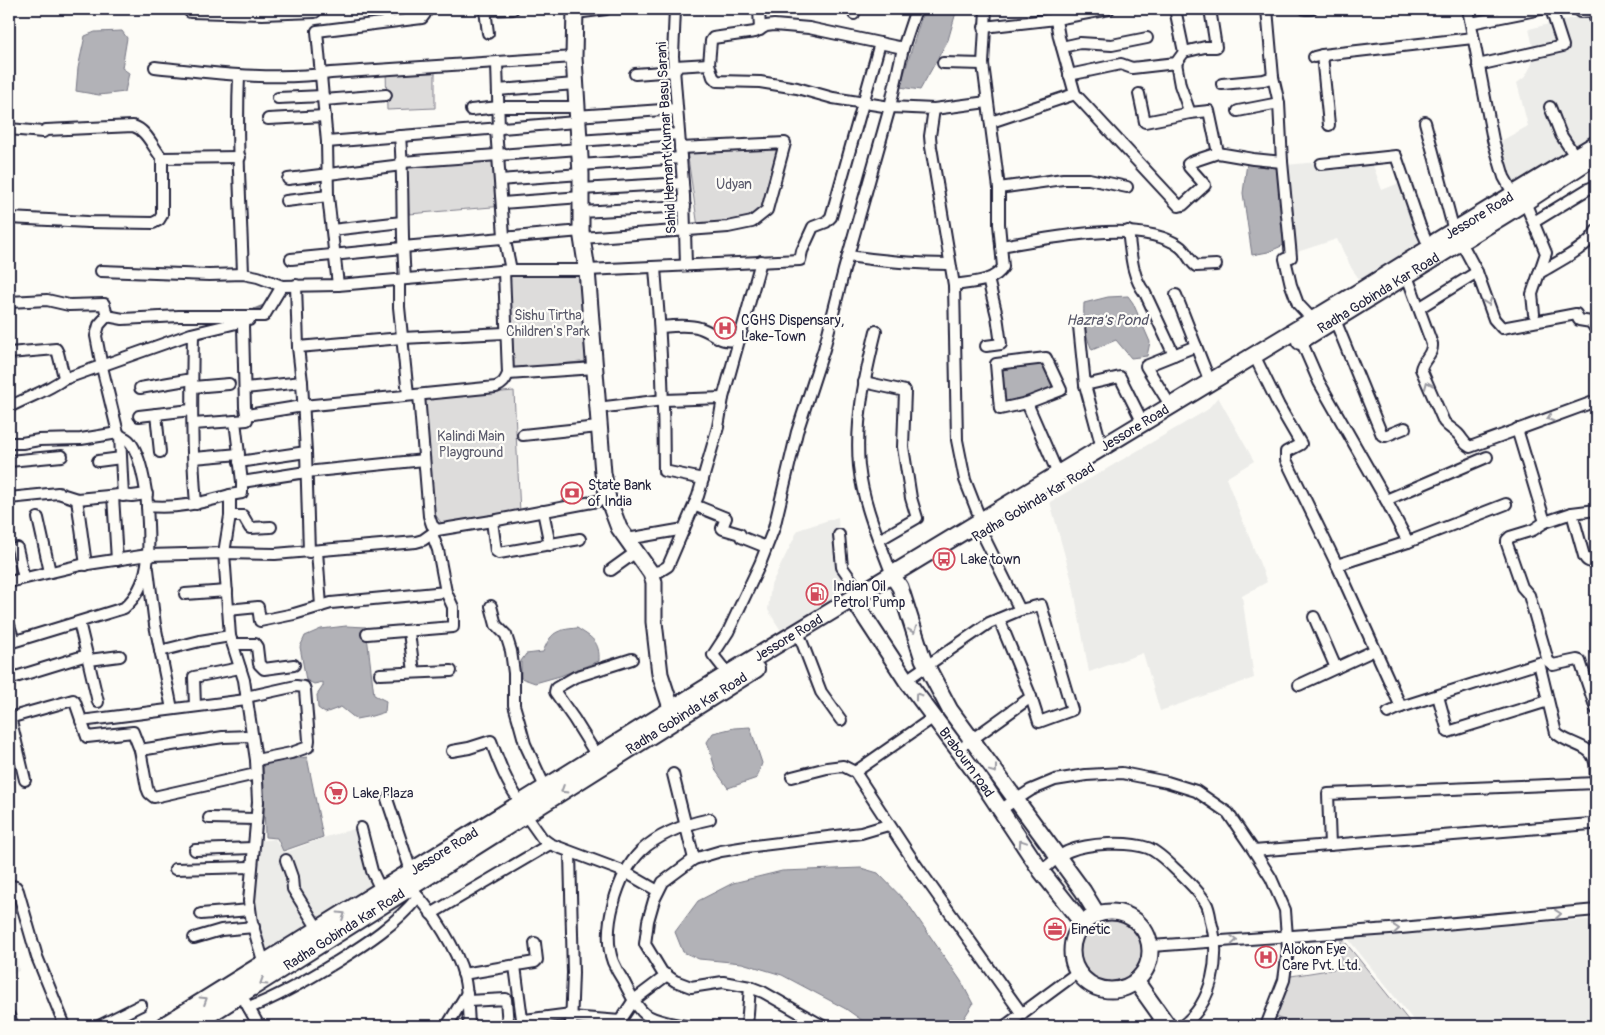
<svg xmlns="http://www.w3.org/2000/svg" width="1605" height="1035" font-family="Pangolin,sans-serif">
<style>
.built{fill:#ecece9}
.green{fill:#dddcdb;stroke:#807f8b}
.water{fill:#b2b2b7;stroke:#787885}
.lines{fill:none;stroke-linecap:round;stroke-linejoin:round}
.stream{stroke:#787885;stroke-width:2.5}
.street-casing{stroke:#22223b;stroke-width:14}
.secondary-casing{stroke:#22223b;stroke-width:19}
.primary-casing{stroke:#22223b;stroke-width:20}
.street{stroke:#fdfcf7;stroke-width:10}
.secondary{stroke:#fdfcf7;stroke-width:15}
.primary{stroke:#fdfcf7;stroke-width:16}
.oneway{stroke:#9a9aa2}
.labels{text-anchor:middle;stroke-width:4.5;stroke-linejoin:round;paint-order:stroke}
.street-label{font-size:14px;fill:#22223b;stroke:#fdfcf7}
.park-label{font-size:14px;fill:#5a5a6b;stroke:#fdfcf7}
.poi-label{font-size:14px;fill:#22223b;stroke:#fdfcf7;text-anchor:start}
.water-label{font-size:15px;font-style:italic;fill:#545466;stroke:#fdfcf7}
</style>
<rect width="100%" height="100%" fill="#fdfcf7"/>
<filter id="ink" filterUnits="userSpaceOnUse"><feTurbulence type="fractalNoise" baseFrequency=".02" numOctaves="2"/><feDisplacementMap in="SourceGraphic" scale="10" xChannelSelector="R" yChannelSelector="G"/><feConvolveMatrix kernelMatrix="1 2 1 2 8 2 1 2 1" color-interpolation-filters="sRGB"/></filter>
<g filter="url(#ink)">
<g class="built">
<polygon points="1593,13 1596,46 1596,134 1515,185 1509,174 1501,141 1528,126 1517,83 1525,77 1532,64 1533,47 1529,29"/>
<polygon points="1370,157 1382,190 1412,178 1431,239 1362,283 1352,269 1337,239 1294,253 1286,165"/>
<polygon points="1218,397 1254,461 1226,478 1267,582 1242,596 1254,678 1160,711 1143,653 1089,672 1073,585 1050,502 1207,410"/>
<polygon points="838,517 840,568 857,591 783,634 768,610 771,585 798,530"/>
<polygon points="357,828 377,889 266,957 252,909 256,841 275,839 284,853 326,837"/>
<polygon points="9,901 19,971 9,975"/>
<polygon points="1596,919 1596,1026 1418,1026 1345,935"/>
</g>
<g class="green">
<polygon points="435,67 435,108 387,110 386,70"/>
<polygon points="789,140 768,212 699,234 686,144"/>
<polygon points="499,156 504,206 409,214 407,163"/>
<polygon points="581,272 590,361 512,369 508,275"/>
<polygon points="514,391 520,513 442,524 434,513 421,399"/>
<path d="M1105,916L1120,918L1139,934L1143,950V965C1137,971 1129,978 1121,981C1099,991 1078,969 1080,946C1080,943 1080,938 1081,935C1086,925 1096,920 1105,916Z"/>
<polygon points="1341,937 1413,1026 1302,1026 1275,1017 1291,976 1341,968"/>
</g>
<g class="water">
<polygon points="924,9 957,9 948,40 920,90 900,87"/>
<polygon points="122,31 127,38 122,68 129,73 125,92 99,95 76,91 78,68 85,36 95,32"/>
<polygon points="1276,162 1285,233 1284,245 1268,252 1252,255 1243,193 1247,163"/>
<path d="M1128,296L1133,303L1150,342L1147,356L1131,358L1116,340L1092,350C1085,335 1083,320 1084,303L1108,297Z"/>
<polygon points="1044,362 1056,388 1012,405 1003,401 999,371 1006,366"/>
<polygon points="346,626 366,627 374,695 386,701 385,712 372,716 356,719 341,707 325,713 318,708 317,695 323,686 323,682 314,684 306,680 300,647 305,636 321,629"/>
<path d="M577,628C592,638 600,641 599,661L560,676L535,683L521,678V661L526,654L543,652C551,632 556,630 577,628Z"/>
<polygon points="750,727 762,763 757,778 728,788 716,771 707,742 713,733 734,728"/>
<polygon points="307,757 323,837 283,851 277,838 265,837 263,764"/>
<polygon points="861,868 878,873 908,904 961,981 973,1004 959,1026 870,1026 846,1009 782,975 742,963 699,959 683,952 675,932 698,901 733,883 782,871"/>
</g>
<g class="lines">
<g class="stream">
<polyline points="248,312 263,306"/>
<polyline points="51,392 78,379"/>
</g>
<g class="street-casing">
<g id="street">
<polyline points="386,9 389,22"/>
<polyline points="484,9 485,10 513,9"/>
<polyline points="675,9 673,56 684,196 686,265"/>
<polyline points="759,9 760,30"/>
<polyline points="1054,9 1059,37 1075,94 1179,206 1183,205 1205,185 1189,167 1188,164 1191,162 1218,153 1253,159 1282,162"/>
<polyline points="1175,9 1184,52"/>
<polyline points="1267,9 1273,77 1279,103 1282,162 1291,257 1285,259 1291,285 1298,304 1313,320"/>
<polyline points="1305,9 1311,9"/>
<polyline points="1468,9 1493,140 1504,177 1513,193 1525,202 1546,253 1532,294 1534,314"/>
<polyline points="1577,9 1580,12 1594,11 1596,24"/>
<polyline points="485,10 488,33"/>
<polyline points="190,12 262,14 315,12"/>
<polyline points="576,13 606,9"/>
<polyline points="854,14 855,9"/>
<polyline points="1471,23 1541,9"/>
<polyline points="984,27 1056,19 1109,9"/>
<polyline points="1062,47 1080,43 1112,45 1147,38"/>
<polyline points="1322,55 1329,125"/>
<polyline points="1314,57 1322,55 1473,38"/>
<polyline points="497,63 499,129"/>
<polyline points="943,63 983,64"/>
<polyline points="1176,63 1180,85 1190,113"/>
<polyline points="709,64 711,41 713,38 755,32 766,26 774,25 809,28 903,48"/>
<polyline points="1478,65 1563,46 1551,9"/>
<polyline points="675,66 709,64 713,77 717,81 760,82 797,88 833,98 890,107 934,109 987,102"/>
<path d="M155,67C214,73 272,81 331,73L574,57"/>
<polyline points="635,74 675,71"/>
<polyline points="1069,75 1121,64 1132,68 1176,63 1184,52 1205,47 1216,47 1210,9"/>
<path d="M239,76C236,142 241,208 243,274"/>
<polyline points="1222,84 1264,80 1273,77"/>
<polyline points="498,90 575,84"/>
<polyline points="1139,94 1145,122 1190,113 1209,111 1218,153"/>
<polyline points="278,98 323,96"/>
<polyline points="324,100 386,95"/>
<polyline points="1550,107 1561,135 1575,156"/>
<polyline points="934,109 930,136 931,147 954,285 957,440 965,480 981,521"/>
<polyline points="471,110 499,107 576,107"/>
<polyline points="1238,111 1279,103"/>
<polyline points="576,116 677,109"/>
<polyline points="268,119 325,116"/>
<polyline points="991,122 1075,94"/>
<polyline points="1425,122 1454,231"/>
<path d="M9,129L43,132L46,130L133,126C147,130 153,148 162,158L240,157"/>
<polyline points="496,129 504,236 511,270"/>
<path d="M400,136C404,184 401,231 405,278"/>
<polyline points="578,141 679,134"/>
<polyline points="327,142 576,122"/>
<polyline points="402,162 579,149"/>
<polyline points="1321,164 1396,156 1420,226 1431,251"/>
<polyline points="580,165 681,158"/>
<polyline points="288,179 402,165"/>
<polyline points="500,180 581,174"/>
<polyline points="999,188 1063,179 1089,179 1127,187"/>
<polyline points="581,189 683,183"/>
<polyline points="286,201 328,196"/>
<polyline points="502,203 581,197"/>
<polyline points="581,212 685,206"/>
<polyline points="9,218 88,222 153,223 159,220 162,215 162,158"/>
<polyline points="1534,222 1588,189 1596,186"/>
<polyline points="332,230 402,222"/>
<path d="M1128,231C1131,251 1131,276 1145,293L1174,355"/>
<polyline points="582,238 728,227 752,222 767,210 785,143 680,148"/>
<polyline points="1461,242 1477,272 1494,319 1502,328 1576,314 1579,320 1591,322 1596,330"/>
<path d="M1001,246C1047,239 1140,218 1179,246C1187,251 1189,261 1196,266L1216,265"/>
<polyline points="403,247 581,231"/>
<path d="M848,256C882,261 915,264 949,264"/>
<polyline points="291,259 403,248"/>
<path d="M655,268C661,336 664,403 664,471L703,479"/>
<polyline points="101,271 209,275 243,274 258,277 282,286 338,285 511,270 587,270 800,260 802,251 813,227 826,222 831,217 880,43"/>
<path d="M1539,273C1554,264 1591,246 1596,231"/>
<path d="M1407,276L1432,344C1433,355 1423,359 1421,369L1444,422C1448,427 1453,429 1458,434C1463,439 1463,443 1470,447L1596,401"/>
<polyline points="399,280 399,307 408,395"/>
<polyline points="296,285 298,347 302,382 306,452 309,552"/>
<polyline points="338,285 328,196 327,142 317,31 422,18 425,14 424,9"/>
<path d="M954,285C970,282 994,283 1003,267L999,224V188L983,64L986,9"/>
<polyline points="1176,295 1210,382"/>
<polyline points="9,302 47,300 69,305 104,304 107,316"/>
<polyline points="1419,308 1477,272"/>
<polyline points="1335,320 1382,435 1385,436 1405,428"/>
<polyline points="1079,326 1085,385 1102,448"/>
<path d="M661,327C672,326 689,324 700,328C716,333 719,345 740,339"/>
<path d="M876,331C865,376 855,420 859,466C863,504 879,540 892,575"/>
<path d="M193,334C192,391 191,447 196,504"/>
<polyline points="1299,336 1319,382 1386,500 1408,542"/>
<polyline points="986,346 1001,344 997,316 988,279"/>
<polyline points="298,347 402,338 505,333"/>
<polyline points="9,353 56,349 58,353 64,377 67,378 191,334 249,320"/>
<polyline points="1254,355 1279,406 1301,444 1286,452 1286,460 1337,565 1401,707"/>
<polygon points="1046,358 1061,390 1027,403 1000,409 996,364"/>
<polyline points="508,374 595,368"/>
<polyline points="864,382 905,391 903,447 911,498 917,518 879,540"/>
<polyline points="1085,385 1120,377 1143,423"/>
<polyline points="193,387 229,384"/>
<polyline points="140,388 192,379"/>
<polyline points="245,388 302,382"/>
<polyline points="419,395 429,516 432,525 437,530 492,521 608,499"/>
<polyline points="1027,403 1058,474"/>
<polyline points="1174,404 1167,400 1146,366 1196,346"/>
<path d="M9,407C28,397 48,391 65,378"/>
<polyline points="597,408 664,400 723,398"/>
<polyline points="156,414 160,452"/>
<path d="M247,415L303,406L496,387C503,384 505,381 508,374L504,271"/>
<polyline points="139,416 191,410"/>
<polyline points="193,424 235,421"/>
<polyline points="1517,429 1545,522 1533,530 1510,537 1507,540 1507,544 1522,587 1529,595 1548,661 1553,665 1577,660 1580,661 1596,709"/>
<path d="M118,433C121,437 124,437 128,440C140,451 147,491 147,506C176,509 202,503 230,495V516L224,553L230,636L244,680L256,760L258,802L249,901L252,923L264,964"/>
<polyline points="523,435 598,427"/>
<polyline points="120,436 123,496"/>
<polyline points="9,443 22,443 39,440 81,439 118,433 102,367 96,336 99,325 107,316 123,319 179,316 264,316 282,286"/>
<polyline points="194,458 239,454 235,421 247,420 245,407 243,325"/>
<polyline points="9,461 62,456"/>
<polyline points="98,461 121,458"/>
<polyline points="239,462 306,452"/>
<polyline points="242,482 306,472 424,460"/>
<polyline points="230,495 242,493 242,482 239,457"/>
<polyline points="113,496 117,560"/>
<polyline points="9,498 58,493 77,499 119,495 132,496 147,494"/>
<polyline points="77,499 86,565"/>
<polyline points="1386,500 1487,457"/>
<polyline points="694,505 726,518 722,528 723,529 740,534 741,537 766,547"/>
<polyline points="543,511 550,545"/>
<path d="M1572,513L1584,556C1587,562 1590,562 1596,562"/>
<polyline points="230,516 243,516 250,528 271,527"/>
<polyline points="38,518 50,572"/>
<polyline points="492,521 496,551 499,553 580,539"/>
<polyline points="1545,522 1572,513 1596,510"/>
<polyline points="982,533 1020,610"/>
<polyline points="839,535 842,567 861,594"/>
<polyline points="627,539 684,529"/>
<polyline points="17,548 24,578"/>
<polyline points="317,551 321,606"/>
<polyline points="1337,565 1408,542 1506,504"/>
<polyline points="148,569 155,625 172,709"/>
<polyline points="611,570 636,552"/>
<polyline points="651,573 660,571 668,566 698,496 718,427 723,398 761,261"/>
<polyline points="9,582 81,565 148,555 224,553 275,554 416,542 423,540 437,530"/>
<polyline points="185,594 227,591"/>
<polyline points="491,606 496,625 506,635 511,651 514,673 514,705 519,722 525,744 545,787"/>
<polyline points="228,610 258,607 260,621 294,614 331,603 446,592 438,550 432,534"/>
<polyline points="1314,617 1336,668"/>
<polyline points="9,625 14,641"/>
<polyline points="409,632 414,672"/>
<polyline points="798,632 821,692 841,720"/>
<polyline points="367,634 453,627 453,607 446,592"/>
<path d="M9,643L124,608C154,582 149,542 147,506"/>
<polyline points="233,644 255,644 257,647 259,664 264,669 294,665"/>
<polyline points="160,651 200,641 230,636"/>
<polyline points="87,655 98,702"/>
<polyline points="89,660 120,656"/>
<polyline points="380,674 451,671"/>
<polyline points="728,674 713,655 728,632 760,564 774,528 797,432 824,349 844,270 890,107 903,48 916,9"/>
<polyline points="9,679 87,655 79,622"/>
<polyline points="906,680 989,623 1020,610 1041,605 1072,710 1039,722 1031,697"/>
<polyline points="1299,685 1375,650"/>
<polyline points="1438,696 1448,732 1548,701"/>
<polyline points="246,697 296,686 304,687 305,690 309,740 308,747 291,753 256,760"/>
<polyline points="195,706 194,677 240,668"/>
<path d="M1388,713L1401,707L1539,663L1556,733C1567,744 1590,745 1594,759C1597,767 1595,778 1596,786"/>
<polyline points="10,717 25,780"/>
<polyline points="9,718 73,700 75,702 87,737 133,732 140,750 147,788 149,793 154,797 256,774"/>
<polyline points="81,721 246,700"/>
<polyline points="967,743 1031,697 999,619"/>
<polyline points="140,750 223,737 251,736"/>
<path d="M452,751L469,748L491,741C499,763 507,784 521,803"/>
<polyline points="597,756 574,719 555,692 556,688 575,677 632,659"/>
<polyline points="855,772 934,717"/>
<polyline points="673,774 694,859"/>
<polyline points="792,777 827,768 843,766 855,772 916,865 1022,1014"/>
<polyline points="387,799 411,871"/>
<polyline points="1000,810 1031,790 1055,780 1086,775 1122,773 1167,782 1196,791 1228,813 1254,851 1271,878 1285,910 1288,950 1284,980 1266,1026"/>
<polyline points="525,814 542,838 550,844 625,872 658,891"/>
<polyline points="209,818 256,819"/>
<polyline points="361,828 372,871 381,890"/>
<polyline points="1330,845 1328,794 1596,783"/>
<polyline points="195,850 253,848"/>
<polyline points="1254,851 1591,824 1596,821"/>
<polyline points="570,853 573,973 571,1026"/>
<polyline points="286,860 292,877 293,889 318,929"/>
<polyline points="175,869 251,867"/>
<path d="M1041,871C1048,866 1062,853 1069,851C1088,843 1128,841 1148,848C1158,852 1168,862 1175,869C1186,879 1198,890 1206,903C1209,908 1210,916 1211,922C1221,957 1213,1003 1182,1026"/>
<polyline points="9,885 16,887 18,891 37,957 65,1026"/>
<path d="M414,892C433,912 457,949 464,976C468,992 468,1009 469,1026"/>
<polyline points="201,914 250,910"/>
<polyline points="431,914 550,844"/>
<polyline points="194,938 221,930 254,927"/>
<polyline points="1151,946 1390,929 1596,910"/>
<polyline points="515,966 522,1019 525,1020 571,1014"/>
<polyline points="463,974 535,962 537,960 535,943"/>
<polyline points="468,1001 506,999 508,1026"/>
<polyline points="246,1003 259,1026"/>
<path d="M249,1008C280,996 309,979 338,961C367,943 396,924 418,897"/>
<polyline points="9,1016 13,1026"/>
<polyline points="571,1017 620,1021 634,1000 667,975"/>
<polyline points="99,1026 141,1005"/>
<polyline points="447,1026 467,993"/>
<path d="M685,1026C674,1024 659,1022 648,1016C639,1012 629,992 624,982C620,976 616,969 613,962C601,930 617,875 641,851C660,833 686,824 710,819"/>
<polyline points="747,1026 750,987"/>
<polyline points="823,1026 763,992 750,987 723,982 691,987 675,981 662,972 645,944 648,921 654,900 663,882 694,859 721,851 746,847 861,833 888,825"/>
<polyline points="1005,1026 1078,972"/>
<polyline points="1153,1026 1163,1019"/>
</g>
</g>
<g class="secondary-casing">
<g id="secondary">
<polyline points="575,9 574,57 581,174 581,231 587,270 603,473 608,499 619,528 651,573 654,582 654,622 660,674 675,720"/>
<polyline points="892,575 900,587 923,659 950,710 1083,891 1097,914"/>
<path id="s1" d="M853,599L906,680L980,779L1041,871L1083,924"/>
<circle cx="1111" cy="951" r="39"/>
<polyline points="1136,981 1168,1026"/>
</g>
</g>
<g class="primary-casing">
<g id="primary">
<path id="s2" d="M1300,341L1525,202L1586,162"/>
<path id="s3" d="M163,1026L728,674L1362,290L1430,248L1437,241L1596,144"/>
<path id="s4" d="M191,1026L756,669"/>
</g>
</g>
<use href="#street" class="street"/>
<use href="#secondary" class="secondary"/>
<use href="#primary" class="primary"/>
</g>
<defs><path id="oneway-chevron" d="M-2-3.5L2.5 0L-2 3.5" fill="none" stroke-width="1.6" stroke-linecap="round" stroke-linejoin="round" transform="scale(1.25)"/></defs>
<g class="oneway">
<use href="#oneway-chevron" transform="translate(1488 302) rotate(70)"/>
<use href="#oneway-chevron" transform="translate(1428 385) rotate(-113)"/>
<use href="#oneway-chevron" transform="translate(1550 418) rotate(160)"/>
<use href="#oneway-chevron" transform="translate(913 630) rotate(70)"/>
<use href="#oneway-chevron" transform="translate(918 696) rotate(-126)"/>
<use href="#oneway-chevron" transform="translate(994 770) rotate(53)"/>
<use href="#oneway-chevron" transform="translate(564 790) rotate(148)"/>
<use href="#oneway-chevron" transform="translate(1022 843) rotate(-124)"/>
<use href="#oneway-chevron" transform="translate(1558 914) rotate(-5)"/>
<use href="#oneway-chevron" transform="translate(342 915) rotate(-32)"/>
<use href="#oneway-chevron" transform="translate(1396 929) rotate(-5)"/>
<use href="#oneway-chevron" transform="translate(1234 940) rotate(-4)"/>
<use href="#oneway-chevron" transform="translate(263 982) rotate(148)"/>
<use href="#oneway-chevron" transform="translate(204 1000) rotate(-32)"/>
</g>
</g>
<defs>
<g id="hospital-ring" transform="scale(1.125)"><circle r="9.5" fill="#fdfcf7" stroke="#d1495b" stroke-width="1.5"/><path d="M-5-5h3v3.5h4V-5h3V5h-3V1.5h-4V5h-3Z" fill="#d1495b"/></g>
<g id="bank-ring" transform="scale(1.125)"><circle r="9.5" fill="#fdfcf7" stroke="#d1495b" stroke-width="1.5"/><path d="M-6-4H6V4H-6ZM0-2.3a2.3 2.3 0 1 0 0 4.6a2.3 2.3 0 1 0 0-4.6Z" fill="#d1495b"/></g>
<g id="bus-ring" transform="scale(1.125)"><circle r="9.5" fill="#fdfcf7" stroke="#d1495b" stroke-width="1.5"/><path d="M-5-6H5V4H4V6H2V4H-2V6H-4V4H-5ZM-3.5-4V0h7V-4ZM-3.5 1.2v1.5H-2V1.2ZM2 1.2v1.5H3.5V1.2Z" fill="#d1495b"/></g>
<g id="fuel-ring" transform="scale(1.125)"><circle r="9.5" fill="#fdfcf7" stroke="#d1495b" stroke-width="1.5"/><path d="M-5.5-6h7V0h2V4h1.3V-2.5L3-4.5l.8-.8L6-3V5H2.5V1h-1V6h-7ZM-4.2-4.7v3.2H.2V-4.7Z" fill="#d1495b"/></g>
<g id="supermarket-ring" transform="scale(1.125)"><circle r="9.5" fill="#fdfcf7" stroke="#d1495b" stroke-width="1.5"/><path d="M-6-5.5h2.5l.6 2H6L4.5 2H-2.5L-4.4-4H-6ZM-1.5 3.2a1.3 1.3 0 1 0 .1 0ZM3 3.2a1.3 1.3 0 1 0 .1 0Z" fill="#d1495b"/></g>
<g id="office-ring" transform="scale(1.125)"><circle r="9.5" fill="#fdfcf7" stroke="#d1495b" stroke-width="1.5"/><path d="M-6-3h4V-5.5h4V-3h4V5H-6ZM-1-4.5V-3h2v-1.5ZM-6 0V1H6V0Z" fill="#d1495b"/></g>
</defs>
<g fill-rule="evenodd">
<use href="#hospital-ring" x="725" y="328"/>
<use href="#bank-ring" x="572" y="493"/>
<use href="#bus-ring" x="944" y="559"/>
<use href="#fuel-ring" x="817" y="594"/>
<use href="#supermarket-ring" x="336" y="793"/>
<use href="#office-ring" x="1055" y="929"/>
<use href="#hospital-ring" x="1266" y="957"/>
</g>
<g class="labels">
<g class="street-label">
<text transform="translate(666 138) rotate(-93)" y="5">Sahid Hemant Kumar Basu Sarani</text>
<text dy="5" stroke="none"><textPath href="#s3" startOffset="1546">Jessore Road</textPath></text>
<text dy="5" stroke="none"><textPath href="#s2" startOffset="92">Radha Gobinda Kar Road</textPath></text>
<text dy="5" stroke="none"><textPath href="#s3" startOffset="1141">Jessore Road</textPath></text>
<text transform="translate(1033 502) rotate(-31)" y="5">Radha Gobinda Kar Road</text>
<text dy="5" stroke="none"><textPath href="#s3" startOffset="736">Jessore Road</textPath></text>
<text dy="5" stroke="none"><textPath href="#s4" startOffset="586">Radha Gobinda Kar Road</textPath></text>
<text dy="5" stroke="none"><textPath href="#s1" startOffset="199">Brabourn road</textPath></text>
<text dy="5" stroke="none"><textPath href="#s3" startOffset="331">Jessore Road</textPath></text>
<text dy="5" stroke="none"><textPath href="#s4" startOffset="181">Radha Gobinda Kar Road</textPath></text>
</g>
<g class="park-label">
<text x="734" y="189">Udyan</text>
<text x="548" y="320">Sishu Tirtha<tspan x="548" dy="16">Children's Park</tspan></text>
<text x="471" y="441">Kalindi Main<tspan x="471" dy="16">Playground</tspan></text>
</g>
<g class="poi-label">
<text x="741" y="325">CGHS Dispensary,<tspan x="741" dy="16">Lake-Town</tspan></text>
<text x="588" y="490">State Bank<tspan x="588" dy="16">of India</tspan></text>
<text x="960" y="564">Lake town</text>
<text x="833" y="591">Indian Oil<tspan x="833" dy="16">Petrol Pump</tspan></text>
<text x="352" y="798">Lake Plaza</text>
<text x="1071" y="934">Einetic</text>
<text x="1282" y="954">Alokon Eye<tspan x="1282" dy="16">Care Pvt. Ltd.</tspan></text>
</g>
<g class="water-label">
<text x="1107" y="325">Hazra's Pond</text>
</g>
</g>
<rect width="1605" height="1035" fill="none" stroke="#fdfcf7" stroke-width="30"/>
<rect x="15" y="15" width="1575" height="1005" fill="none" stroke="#22223b" stroke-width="2" filter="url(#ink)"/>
</svg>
